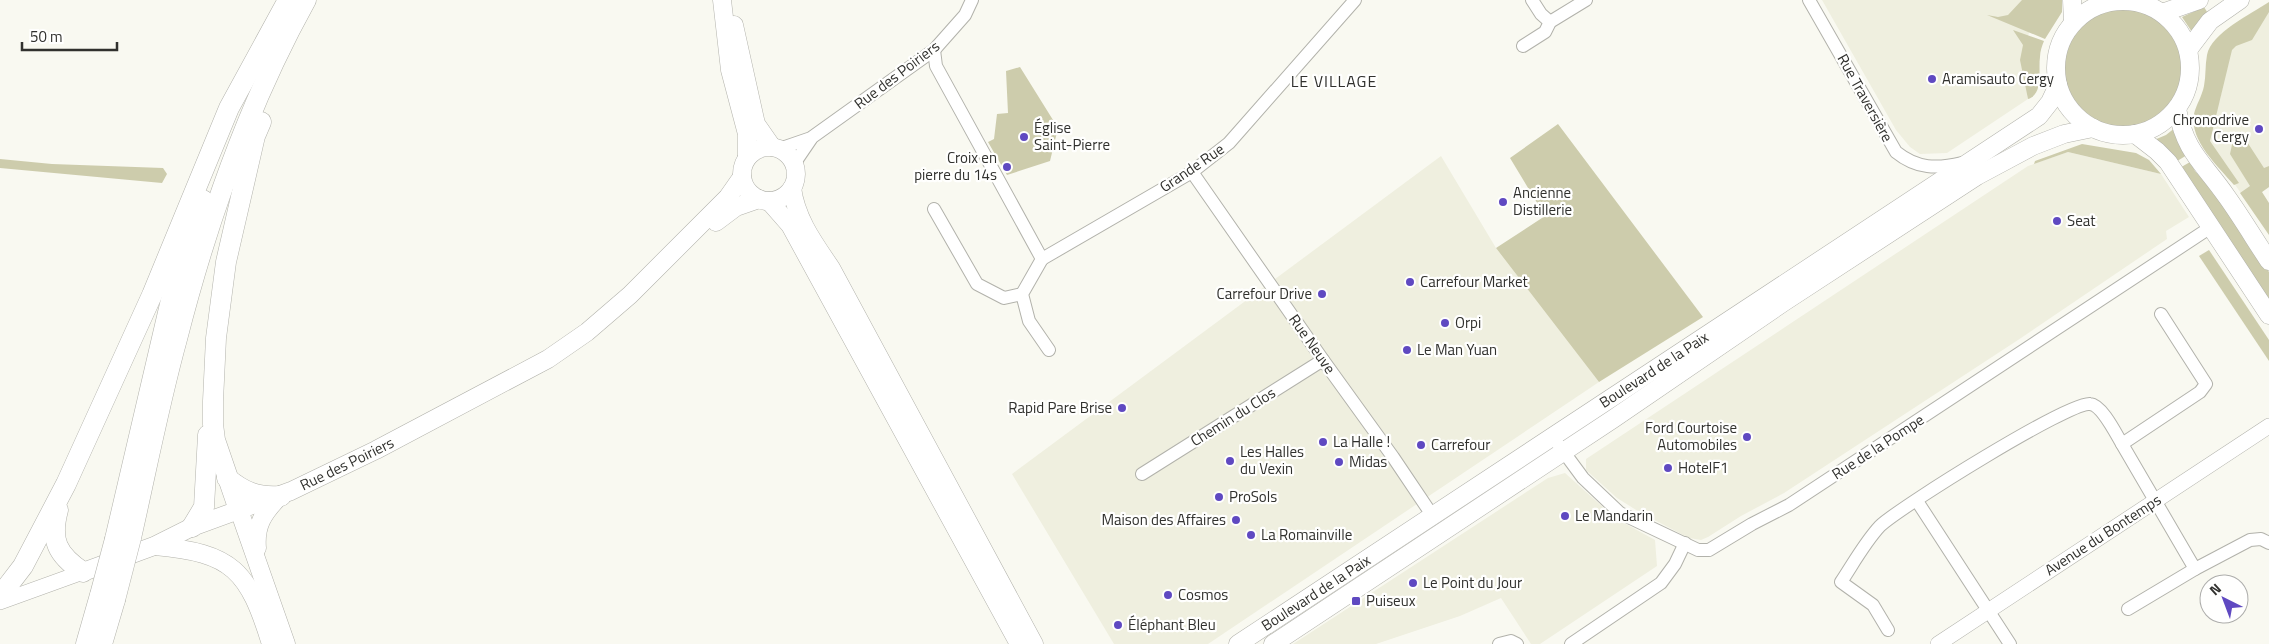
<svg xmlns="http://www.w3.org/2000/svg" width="2269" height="644" font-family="'Titillium Web',sans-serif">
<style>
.built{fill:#efefdf}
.green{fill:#cdccac}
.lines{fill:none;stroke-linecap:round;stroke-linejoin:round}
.minor-casing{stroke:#b2b2ab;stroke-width:14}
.tertiary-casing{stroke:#b2b2ab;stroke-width:16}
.secondary-casing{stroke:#b2b2ab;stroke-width:19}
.trunk-casing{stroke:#b2b2ab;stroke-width:21}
.minor{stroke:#fff;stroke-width:12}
.tertiary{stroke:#fff;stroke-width:15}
.secondary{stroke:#fff;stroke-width:18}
.trunk{stroke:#fff;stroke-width:20}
.trunk-bridge-casing{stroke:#b2b2ab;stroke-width:21;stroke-linecap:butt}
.trunk-bridge{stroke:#fff;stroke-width:20}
.poi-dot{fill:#5f49c1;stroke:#fffffe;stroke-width:2}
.labels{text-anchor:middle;stroke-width:4.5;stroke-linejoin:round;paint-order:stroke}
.street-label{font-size:15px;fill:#31312e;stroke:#fffffe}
.poi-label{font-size:15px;fill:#31312e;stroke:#fffffe;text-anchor:start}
.neighbourhood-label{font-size:16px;letter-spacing:1px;fill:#31312e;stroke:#fffffe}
</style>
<rect width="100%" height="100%" fill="#f9f9f1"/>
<g class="built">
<polygon points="1822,0 2047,0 2030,29 2028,36 2023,71 2028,99 1947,153 1920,154 1910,147 1896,130"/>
<polygon points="2269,6 2269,187 2247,202 2207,144 2206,128 2220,100 2226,68 2221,38"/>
<polygon points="2068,152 2161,174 2189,217 2166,231 2167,239 2018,340 1784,493 1741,516 1708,537 1701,540 1689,538 1641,513 1617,498 1586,470 1586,459 2028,166"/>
<polygon points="1441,156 1496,248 1599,382 1208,644 1114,644 1012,474"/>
<polygon points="1565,473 1615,518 1655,540 1657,566 1540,644 1531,644 1501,598 1460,616 1376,644 1293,644 1548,478"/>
</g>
<g class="green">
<polygon points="2022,0 2062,0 2062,12 2045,39 1987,15 1998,17 2008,15"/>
<path d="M2269,2V12L2252,40L2236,46L2232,50L2211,137L2210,141L2239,183L2234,185C2219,167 2189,141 2194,114C2196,105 2202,96 2204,86C2206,76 2205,65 2207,55C2211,33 2251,14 2269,2Z"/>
<polygon points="2204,7 2209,15 2192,32 2182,17"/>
<circle cx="2123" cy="68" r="59"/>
<path d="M2013,30L2044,41C2042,46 2040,51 2040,57C2038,70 2044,94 2028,99L2020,60L2023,45Z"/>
<polygon points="1020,67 1058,128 1050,161 1007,175 988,142 994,139 997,114 1008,113 1006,71"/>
<polygon points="1558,124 1703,317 1599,382 1496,248 1545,216 1510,158"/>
<polygon points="2176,127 2187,155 2174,163 2154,140 2166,135"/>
<polygon points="2240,131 2264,168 2269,166 2269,187 2262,192 2269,203 2269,235 2240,193 2250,186 2230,154 2233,140 2238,141"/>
<polygon points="2082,144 2136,153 2149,160 2161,174 2068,152 2034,164 2035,161"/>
<polygon points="0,159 52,164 163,168 167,174 162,183 0,168"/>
<polygon points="2190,162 2195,171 2225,204 2269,272 2269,306 2178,169"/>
<polygon points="2209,250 2269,340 2269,361 2199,256"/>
</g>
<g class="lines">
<g class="minor-casing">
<g id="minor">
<polyline points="1532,0 1541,14 1550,22"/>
<path d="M1809,0L1896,152C1917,169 1937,169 1962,163"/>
<polyline points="1523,46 1545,32 1550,22 1586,0"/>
<polyline points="934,50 936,66 1042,259"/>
<polyline points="779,149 811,138 934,50 965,15 972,0"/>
<polyline points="794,164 811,139"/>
<polyline points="1192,172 1323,360 1393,457 1432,515"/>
<polyline points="934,209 977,284 1004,298 1022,294"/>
<polyline points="1042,259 1192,172 1229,143 1355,0"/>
<polyline points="1042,259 1022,294 1029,321 1049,350"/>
<polyline points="2161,314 2206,384 2200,392 2122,444 2195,569 2250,540 2261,539 2269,543"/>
<polyline points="1552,436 1583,478 1620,513 1698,550 1709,550 1752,524 1789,505 2211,227"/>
<polyline points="1142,474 1323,360"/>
<polyline points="1917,501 2010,644"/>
<polyline points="2128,609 2195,569"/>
<path d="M1888,630L1873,605L1841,582C1853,564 1865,542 1880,526C1900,507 2070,401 2090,404C2102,405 2116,434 2122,444"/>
<polyline points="1499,644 1511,641 1517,644"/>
<polyline points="1571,644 1661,583 1675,564 1685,543"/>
</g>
</g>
<g class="tertiary-casing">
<g id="tertiary">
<polyline points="0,602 83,572"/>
<polyline points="1938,644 2269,426"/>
</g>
</g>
<g class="secondary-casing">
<g id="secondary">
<polyline points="722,0 730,70 747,134 747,158"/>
<polyline points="2072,0 2073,23"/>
<circle cx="2123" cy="68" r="67"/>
<polyline points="2162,13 2199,0"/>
<polyline points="734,25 756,124 772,147"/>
<polyline points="2188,50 2210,21 2240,0"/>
<path d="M2177,109C2186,154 2203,162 2227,197C2242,218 2255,240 2269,261"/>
<polyline points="2135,134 2157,151 2168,162 2269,315"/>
<circle cx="769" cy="174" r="27"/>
<path d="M792,188C796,219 814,243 831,268L1034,644"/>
<polyline points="769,201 790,225 1019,644"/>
<polyline points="716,222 736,207 759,199"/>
<polyline points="239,510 286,644"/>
<path d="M155,546C233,553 248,570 271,644"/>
<path d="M257,548C255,526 263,513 279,497"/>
<polyline points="83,572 154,546 192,527 291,491 376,450 548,359 587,332 630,295 728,197 742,177"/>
<polyline points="1238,644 2039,116 2050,102 2058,85"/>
<polyline points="1273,644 1613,419 1784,302 1977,176 2033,146 2064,134 2093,128"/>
</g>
</g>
<g class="trunk-casing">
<g id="trunk">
<path d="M227,478C244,492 258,498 281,496"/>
<path d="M58,510C50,540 57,555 83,572"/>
<polyline points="239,510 215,440 213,424 213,401 216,338 226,262 255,136 261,122"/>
<polyline points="192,527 204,507 208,435"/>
<path d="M131,538C146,472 159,404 177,339C207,222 247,106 306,0"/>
<polyline points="115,539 174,287 203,200"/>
<polyline points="0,596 23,566 66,484 152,295 229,108 288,0"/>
<polyline points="86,644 100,595"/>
<polyline points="102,644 115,600"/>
</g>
</g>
<use href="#minor" class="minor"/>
<use href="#tertiary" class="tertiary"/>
<use href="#secondary" class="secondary"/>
<use href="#trunk" class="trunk"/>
<g class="trunk-bridge-casing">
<g id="trunk-bridge">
<polyline points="100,595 115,539"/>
<polyline points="115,600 131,538"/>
</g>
</g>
<use href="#trunk-bridge" class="trunk-bridge"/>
</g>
<g class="poi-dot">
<circle cx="1932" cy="79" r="5"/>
<circle cx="2259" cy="129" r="5"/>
<circle cx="1024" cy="137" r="5"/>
<circle cx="1007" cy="167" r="5"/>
<circle cx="1503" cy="202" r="5"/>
<circle cx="2057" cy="221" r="5"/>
<circle cx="1410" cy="282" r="5"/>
<circle cx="1322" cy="294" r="5"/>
<circle cx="1445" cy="323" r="5"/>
<circle cx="1407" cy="350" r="5"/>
<circle cx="1122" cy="408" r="5"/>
<circle cx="1747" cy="437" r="5"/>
<circle cx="1323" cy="442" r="5"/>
<circle cx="1421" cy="445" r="5"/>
<circle cx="1230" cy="461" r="5"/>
<circle cx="1339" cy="462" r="5"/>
<circle cx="1668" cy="468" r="5"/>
<circle cx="1219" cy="497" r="5"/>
<circle cx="1565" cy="516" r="5"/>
<circle cx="1236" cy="520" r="5"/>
<circle cx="1251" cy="535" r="5"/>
<circle cx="1413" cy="583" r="5"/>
<circle cx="1168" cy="595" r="5"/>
<rect x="1351" y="596" width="10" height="10" rx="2.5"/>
<circle cx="1118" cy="625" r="5"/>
</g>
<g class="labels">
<g class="street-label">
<text transform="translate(897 75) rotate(-37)" y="5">Rue des Poiriers</text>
<text transform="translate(1865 98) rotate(61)" y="5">Rue Traversière</text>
<text transform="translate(1192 168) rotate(-34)" y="5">Grande Rue</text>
<text transform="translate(1312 344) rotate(55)" y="5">Rue Neuve</text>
<text transform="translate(1654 370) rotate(-33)" y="5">Boulevard de la Paix</text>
<text transform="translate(1233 417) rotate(-32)" y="5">Chemin du Clos</text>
<text transform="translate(1878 447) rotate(-33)" y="5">Rue de la Pompe</text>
<text transform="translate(347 464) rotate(-26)" y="5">Rue des Poiriers</text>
<text transform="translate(2103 535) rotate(-33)" y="5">Avenue du Bontemps</text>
<text transform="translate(1316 593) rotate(-33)" y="5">Boulevard de la Paix</text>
</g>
<g class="poi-label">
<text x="1942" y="84">Aramisauto Cergy</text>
<text x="2249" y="125" text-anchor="end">Chronodrive<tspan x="2249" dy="17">Cergy</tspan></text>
<text x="1034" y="133">Église<tspan x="1034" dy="17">Saint-Pierre</tspan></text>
<text x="997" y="163" text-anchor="end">Croix en<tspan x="997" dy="17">pierre du 14s</tspan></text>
<text x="1513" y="198">Ancienne<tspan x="1513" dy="17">Distillerie</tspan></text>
<text x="2067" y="226">Seat</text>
<text x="1420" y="287">Carrefour Market</text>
<text x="1312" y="299" text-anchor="end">Carrefour Drive</text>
<text x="1455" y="328">Orpi</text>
<text x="1417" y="355">Le Man Yuan</text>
<text x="1112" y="413" text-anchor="end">Rapid Pare Brise</text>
<text x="1737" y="433" text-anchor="end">Ford Courtoise<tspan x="1737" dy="17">Automobiles</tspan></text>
<text x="1333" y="447">La Halle !</text>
<text x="1431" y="450">Carrefour</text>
<text x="1240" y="457">Les Halles<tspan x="1240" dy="17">du Vexin</tspan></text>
<text x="1349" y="467">Midas</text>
<text x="1678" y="473">HotelF1</text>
<text x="1229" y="502">ProSols</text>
<text x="1575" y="521">Le Mandarin</text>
<text x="1226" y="525" text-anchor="end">Maison des Affaires</text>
<text x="1261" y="540">La Romainville</text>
<text x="1423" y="588">Le Point du Jour</text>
<text x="1178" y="600">Cosmos</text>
<text x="1366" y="606">Puiseux</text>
<text x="1128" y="630">Éléphant Bleu</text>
</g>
<g class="neighbourhood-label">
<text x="1334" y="87">LE VILLAGE</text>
</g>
</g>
<g transform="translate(2224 599) rotate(318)"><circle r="24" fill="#fffffe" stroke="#adadab"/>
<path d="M0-4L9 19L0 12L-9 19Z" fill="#5f49c1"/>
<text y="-8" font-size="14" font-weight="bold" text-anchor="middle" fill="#31312e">N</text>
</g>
<path d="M22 42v8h95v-8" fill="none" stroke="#31312e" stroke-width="2.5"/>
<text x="30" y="42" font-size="15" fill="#31312e" stroke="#fffffe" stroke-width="4" paint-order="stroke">50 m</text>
</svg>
